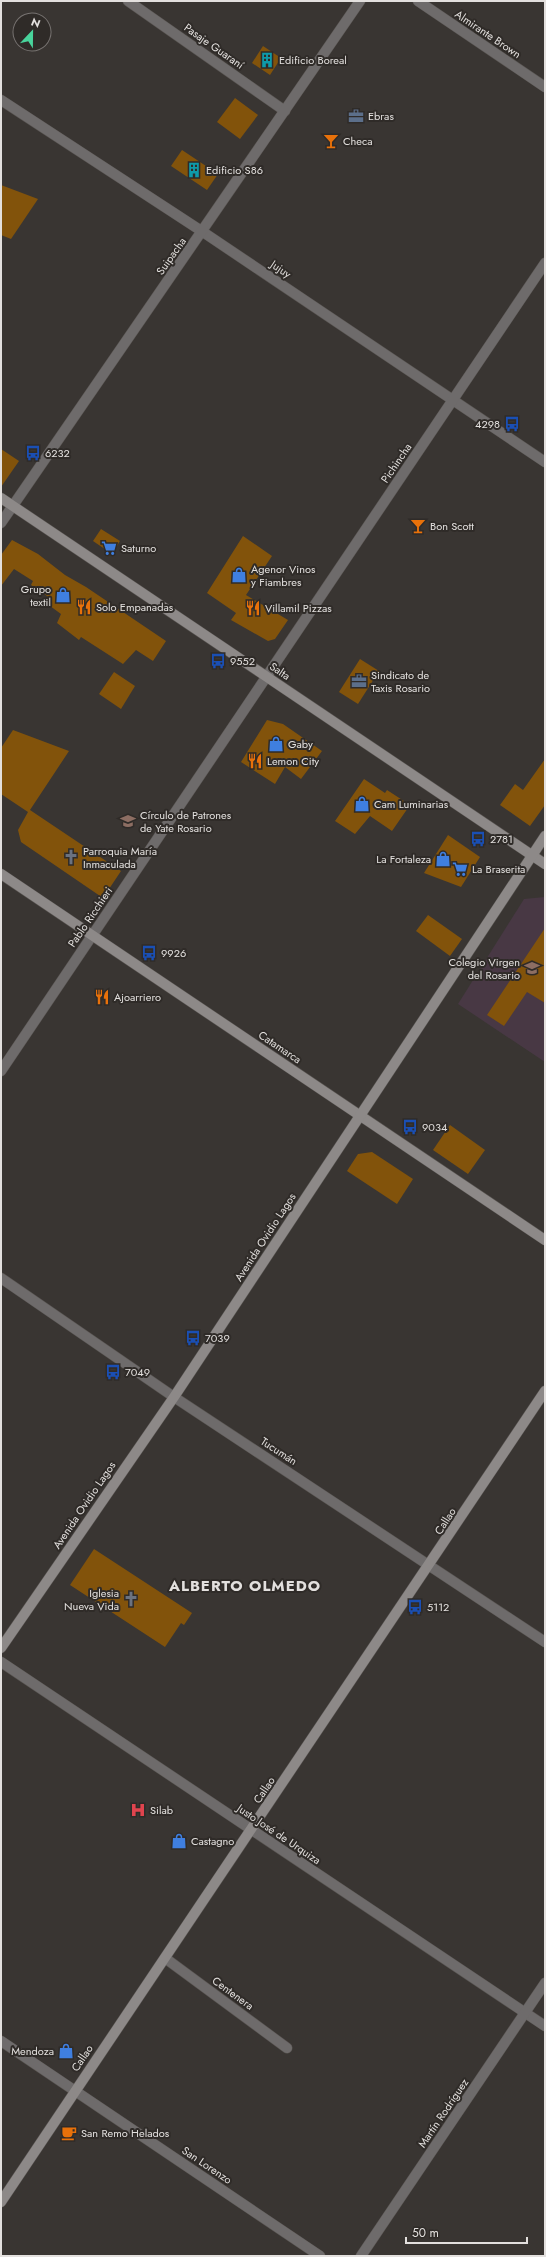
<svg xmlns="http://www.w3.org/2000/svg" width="546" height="2257" font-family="Jost,sans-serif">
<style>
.education{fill:#483844}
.building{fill:#82530b}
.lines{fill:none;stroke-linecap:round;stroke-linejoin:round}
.minor-casing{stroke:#585451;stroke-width:11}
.secondary-casing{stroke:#585451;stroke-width:11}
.minor{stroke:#6e6b6b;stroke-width:10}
.secondary{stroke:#8d8988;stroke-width:10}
.labels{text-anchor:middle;stroke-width:4;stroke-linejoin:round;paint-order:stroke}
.street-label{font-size:11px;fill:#e3e0de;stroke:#2f2b28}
.poi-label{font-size:11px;fill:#e3e0de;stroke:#2f2b28;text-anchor:start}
.district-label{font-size:15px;font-weight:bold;letter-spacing:1px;fill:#e3e0de;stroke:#2f2b28}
</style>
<rect width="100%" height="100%" fill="#393532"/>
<polygon class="education" points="545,897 545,1062 458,1004 524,899"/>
<g class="building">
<polygon points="263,46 281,58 270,75 252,63"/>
<polygon points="235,98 258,115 240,139 217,122"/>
<polygon points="182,150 218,174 207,190 171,166"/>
<polygon points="1,185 38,199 11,239 1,235"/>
<polygon points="1,449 19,461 1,487"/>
<polygon points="101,529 120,541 112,554 93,541"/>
<polygon points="243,536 272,556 246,595 288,620 275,639 268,641 231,620 236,613 207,593"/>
<polygon points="12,540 38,554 65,575 86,587 166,641 153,661 136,650 123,664 81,637 79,640 57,623 61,614 46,603 50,598 31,585 33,581 14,569 1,586 1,555"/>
<polygon points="360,659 379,671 358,704 339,692"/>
<polygon points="114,672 135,686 121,709 99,694"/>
<polygon points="267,720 283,724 322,751 301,779 285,767 275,784 241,762"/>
<polygon points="13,730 69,751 30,810 121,871 103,898 21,842 18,830 28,812 1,794 1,748"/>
<polygon points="545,759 545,805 530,826 500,805 515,784 523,790"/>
<polygon points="364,779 385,793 387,790 410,805 392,831 370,816 355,834 335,821"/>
<polygon points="448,835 480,857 461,887 424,873"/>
<polygon points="428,915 462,939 450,956 416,931"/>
<polygon points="545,928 545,1003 527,992 504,1026 487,1015"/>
<polygon points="450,1125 485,1150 468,1174 433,1150"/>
<polygon points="372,1152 413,1179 397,1204 347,1171 358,1154"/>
<polygon points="94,1549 192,1613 184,1625 181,1623 165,1647 70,1585"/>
</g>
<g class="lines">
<g class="minor-casing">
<g id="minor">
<polyline points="128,1 285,111"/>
<polyline points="418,1 545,87"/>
<polyline points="1,100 203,232 545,462"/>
<polyline points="1,523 360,1"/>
<polyline points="1,1071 545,263"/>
<polyline points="1,1278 174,1397 545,1642"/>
<polyline points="1,1662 545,2026"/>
<polyline points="165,1958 287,2048"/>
<polyline points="1,2041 320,2256"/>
<polyline points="361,2256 545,1983"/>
</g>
</g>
<g class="secondary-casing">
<g id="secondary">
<polyline points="1,498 545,864"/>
<polyline points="1,874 545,1240"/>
<polyline points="1,1648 174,1397 545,836"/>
<polyline points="1,2202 545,1391"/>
</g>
</g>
<use href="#minor" class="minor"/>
<use href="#secondary" class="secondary"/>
</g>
<defs>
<g id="building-bare" transform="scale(1.2)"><path d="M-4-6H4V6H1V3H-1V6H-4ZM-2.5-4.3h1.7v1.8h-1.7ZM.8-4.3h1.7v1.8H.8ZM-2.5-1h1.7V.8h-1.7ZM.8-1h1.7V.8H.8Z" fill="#0f9aa8" stroke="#2f2b28" stroke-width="2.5" paint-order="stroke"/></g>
<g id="office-bare" transform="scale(1.2)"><path d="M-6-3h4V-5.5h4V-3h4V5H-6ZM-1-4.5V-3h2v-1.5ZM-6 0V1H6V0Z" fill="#5c6f8a" stroke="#2f2b28" stroke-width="2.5" paint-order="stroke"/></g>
<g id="bar-bare" transform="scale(1.2)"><path d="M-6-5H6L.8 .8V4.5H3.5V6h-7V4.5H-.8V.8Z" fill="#e8710a" stroke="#2f2b28" stroke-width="2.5" paint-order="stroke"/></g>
<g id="bus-bare" transform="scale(1.2)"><path d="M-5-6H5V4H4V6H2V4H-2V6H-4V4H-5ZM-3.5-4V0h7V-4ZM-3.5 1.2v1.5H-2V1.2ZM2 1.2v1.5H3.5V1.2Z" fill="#1a4fb4" stroke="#2f2b28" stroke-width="2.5" paint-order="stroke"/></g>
<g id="supermarket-bare" transform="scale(1.2)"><path d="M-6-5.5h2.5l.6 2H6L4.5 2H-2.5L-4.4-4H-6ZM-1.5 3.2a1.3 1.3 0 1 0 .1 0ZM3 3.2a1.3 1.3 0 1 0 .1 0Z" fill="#3f7fe0" stroke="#2f2b28" stroke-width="2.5" paint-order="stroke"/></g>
<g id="shop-bare" transform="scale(1.2)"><path d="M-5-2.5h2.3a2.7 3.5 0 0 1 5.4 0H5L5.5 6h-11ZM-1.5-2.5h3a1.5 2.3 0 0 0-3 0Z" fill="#3f7fe0" stroke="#2f2b28" stroke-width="2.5" paint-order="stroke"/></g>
<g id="restaurant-bare" transform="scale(1.2)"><path d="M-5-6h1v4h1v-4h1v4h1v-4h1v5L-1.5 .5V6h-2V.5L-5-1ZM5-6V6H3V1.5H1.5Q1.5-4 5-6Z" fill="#e8710a" stroke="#2f2b28" stroke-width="2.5" paint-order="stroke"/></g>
<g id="university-bare" transform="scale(1.2)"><path d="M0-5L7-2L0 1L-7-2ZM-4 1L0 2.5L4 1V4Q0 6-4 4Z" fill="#8d6e63" stroke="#2f2b28" stroke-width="2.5" paint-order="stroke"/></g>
<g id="church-bare" transform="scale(1.2)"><path d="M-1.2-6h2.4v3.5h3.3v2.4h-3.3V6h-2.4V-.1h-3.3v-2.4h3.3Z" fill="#6b7280" stroke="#2f2b28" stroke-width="2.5" paint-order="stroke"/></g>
<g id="hospital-bare" transform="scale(1.2)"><path d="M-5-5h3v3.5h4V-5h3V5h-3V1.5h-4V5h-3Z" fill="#e0444e" stroke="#2f2b28" stroke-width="2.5" paint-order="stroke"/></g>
<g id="cafe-bare" transform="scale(1.2)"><path d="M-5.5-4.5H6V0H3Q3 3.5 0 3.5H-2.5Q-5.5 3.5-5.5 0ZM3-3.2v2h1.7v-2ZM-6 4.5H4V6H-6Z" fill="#e8710a" stroke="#2f2b28" stroke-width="2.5" paint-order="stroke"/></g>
</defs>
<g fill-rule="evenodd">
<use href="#building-bare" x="267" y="60"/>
<use href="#office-bare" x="356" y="116"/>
<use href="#bar-bare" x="331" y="141"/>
<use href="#building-bare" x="194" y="170"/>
<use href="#bus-bare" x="512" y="424"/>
<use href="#bus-bare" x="33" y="453"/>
<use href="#bar-bare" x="418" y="526"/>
<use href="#supermarket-bare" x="109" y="548"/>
<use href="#shop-bare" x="239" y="575"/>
<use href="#shop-bare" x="63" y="595"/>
<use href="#restaurant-bare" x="84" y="607"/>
<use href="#restaurant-bare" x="253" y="608"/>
<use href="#bus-bare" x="218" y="661"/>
<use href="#office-bare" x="359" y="681"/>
<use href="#shop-bare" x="276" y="744"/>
<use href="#restaurant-bare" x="255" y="761"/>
<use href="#shop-bare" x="362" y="804"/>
<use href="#university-bare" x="128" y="821"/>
<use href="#bus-bare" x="478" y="839"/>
<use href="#church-bare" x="71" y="857"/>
<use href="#shop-bare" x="443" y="859"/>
<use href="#supermarket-bare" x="460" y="869"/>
<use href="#bus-bare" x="149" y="953"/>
<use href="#university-bare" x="532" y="968"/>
<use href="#restaurant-bare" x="102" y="997"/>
<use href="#bus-bare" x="410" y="1127"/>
<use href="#bus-bare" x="193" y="1338"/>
<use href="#bus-bare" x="113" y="1372"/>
<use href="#church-bare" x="131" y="1599"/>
<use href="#bus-bare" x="415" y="1607"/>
<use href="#hospital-bare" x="138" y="1810"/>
<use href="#shop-bare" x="179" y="1841"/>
<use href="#shop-bare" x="66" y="2051"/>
<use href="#cafe-bare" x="69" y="2133"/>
</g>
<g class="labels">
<g class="street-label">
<text transform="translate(488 34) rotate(34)" y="4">Almirante Brown</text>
<text transform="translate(214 46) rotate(35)" y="4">Pasaje Guaraní</text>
<text transform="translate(171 256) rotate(-55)" y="4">Suipacha</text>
<text transform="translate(281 269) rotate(34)" y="4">Jujuy</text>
<text transform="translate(396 463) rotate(-56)" y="4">Pichincha</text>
<text transform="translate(280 671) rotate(34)" y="4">Salta</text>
<text transform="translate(90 917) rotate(-56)" y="4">Pablo Ricchieri</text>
<text transform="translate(280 1047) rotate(34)" y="4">Catamarca</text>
<text transform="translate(265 1237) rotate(-57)" y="4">Avenida Ovidio Lagos</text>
<text transform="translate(279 1451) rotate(33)" y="4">Tucumán</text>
<text transform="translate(84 1505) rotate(-56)" y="4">Avenida Ovidio Lagos</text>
<text transform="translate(445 1521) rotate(-57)" y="4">Callao</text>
<text transform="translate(264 1790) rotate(-56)" y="4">Callao</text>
<text transform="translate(279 1834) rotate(34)" y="4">Justo José de Urquiza</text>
<text transform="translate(233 1993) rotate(36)" y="4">Centenera</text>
<text transform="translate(82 2058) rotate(-56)" y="4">Callao</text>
<text transform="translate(443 2113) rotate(-56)" y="4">Martín Rodríguez</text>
<text transform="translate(207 2165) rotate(34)" y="4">San Lorenzo</text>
</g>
<g class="poi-label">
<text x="279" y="64">Edificio Boreal</text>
<text x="368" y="120">Ebras</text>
<text x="343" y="145">Checa</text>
<text x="206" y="174">Edificio S86</text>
<text x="500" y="428" text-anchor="end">4298</text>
<text x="45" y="457">6232</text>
<text x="430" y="530">Bon Scott</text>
<text x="121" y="552">Saturno</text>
<text x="251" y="573">Agenor Vinos<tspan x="251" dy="13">y Fiambres</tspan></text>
<text x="51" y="593" text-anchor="end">Grupo<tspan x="51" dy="13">textil</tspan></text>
<text x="96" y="611">Solo Empanadas</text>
<text x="265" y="612">Villamil Pizzas</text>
<text x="230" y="665">9552</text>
<text x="371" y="679">Sindicato de<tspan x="371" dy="13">Taxis Rosario</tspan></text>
<text x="288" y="748">Gaby</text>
<text x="267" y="765">Lemon City</text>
<text x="374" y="808">Cam Luminarias</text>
<text x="140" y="819">Círculo de Patrones<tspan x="140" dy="13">de Yate Rosario</tspan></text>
<text x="490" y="843">2781</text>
<text x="83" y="855">Parroquia María<tspan x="83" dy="13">Inmaculada</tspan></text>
<text x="431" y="863" text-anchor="end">La Fortaleza</text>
<text x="472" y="873">La Braserita</text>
<text x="161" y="957">9926</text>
<text x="520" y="966" text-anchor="end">Colegio Virgen<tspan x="520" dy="13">del Rosario</tspan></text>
<text x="114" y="1001">Ajoarriero</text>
<text x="422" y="1131">9034</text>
<text x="205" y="1342">7039</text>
<text x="125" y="1376">7049</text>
<text x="119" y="1597" text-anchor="end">Iglesia<tspan x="119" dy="13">Nueva Vida</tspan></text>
<text x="427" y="1611">5112</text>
<text x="150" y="1814">Silab</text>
<text x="191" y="1845">Castagno</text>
<text x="54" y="2055" text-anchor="end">Mendoza</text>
<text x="81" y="2137">San Remo Helados</text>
</g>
<g class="district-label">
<text x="245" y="1591">ALBERTO OLMEDO</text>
</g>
</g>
<rect width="546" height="2257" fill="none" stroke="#e3e0de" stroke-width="4"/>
<g transform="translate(32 32) rotate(22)"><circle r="19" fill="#2f2b28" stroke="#777371"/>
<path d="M0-3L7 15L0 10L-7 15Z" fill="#49d49c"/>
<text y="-6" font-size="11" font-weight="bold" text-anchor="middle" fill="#e3e0de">N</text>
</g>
<path d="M406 2237v6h121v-6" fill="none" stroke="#e3e0de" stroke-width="2"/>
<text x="412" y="2237" font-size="12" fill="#e3e0de" stroke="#2f2b28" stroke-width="3" paint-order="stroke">50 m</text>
</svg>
